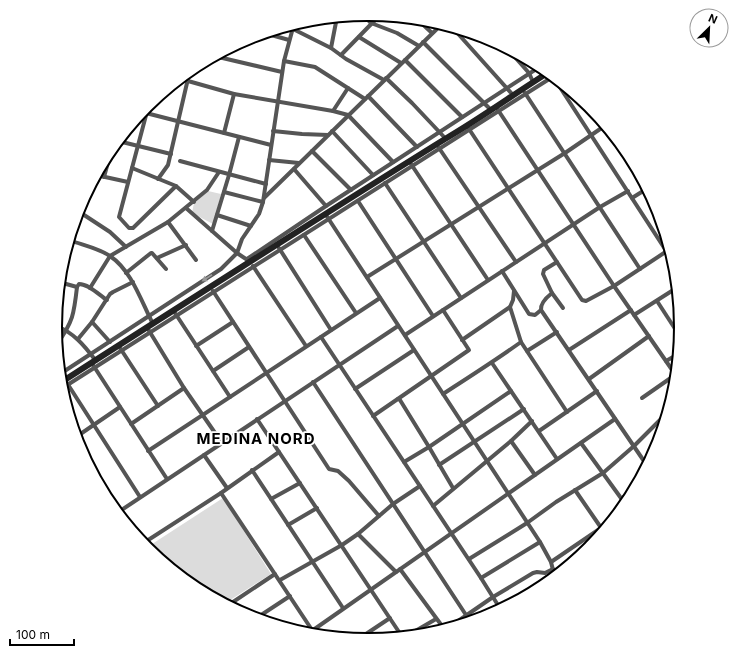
<svg xmlns="http://www.w3.org/2000/svg" width="737" height="655" font-family="Inter,sans-serif">
<style>
.green{fill:#dcdcdc}
.lines{fill:none;stroke-linecap:round;stroke-linejoin:round}
.street{stroke:#555;stroke-width:4}
.secondary{stroke:#222;stroke-width:6}
.oneway{fill:#999}
.labels{text-anchor:middle;stroke-width:3.5;stroke-linejoin:round;paint-order:stroke}
.district-label{font-size:15px;font-weight:bold;letter-spacing:1px;fill:#000;stroke:#fff}
.rim{fill:none;stroke:#000;stroke-width:2}
</style>
<rect width="100%" height="100%" fill="#fff"/>
<g class="green">
<polygon points="208,191 221,194 213,224 192,213 194,203"/>
<polygon points="223,498 271,574 224,604 194,588 146,548"/>
</g>
<g class="lines">
<g class="street">
<polyline points="363,15 371,23 397,33 419,46"/>
<polyline points="417,19 432,33"/>
<polyline points="452,27 513,95"/>
<polyline points="293,29 331,48 346,59 384,80"/>
<polyline points="264,33 289,40"/>
<polyline points="359,37 401,63"/>
<polyline points="423,42 491,110"/>
<polyline points="331,48 337,17"/>
<polyline points="507,48 529,73 533,82"/>
<polyline points="341,55 380,15"/>
<polyline points="214,56 282,72"/>
<polyline points="405,60 462,117"/>
<polyline points="284,61 315,67 365,99"/>
<polyline points="552,75 676,266"/>
<polyline points="386,78 412,103 446,139"/>
<polyline points="188,81 234,94 333,111 348,115 393,162"/>
<polyline points="525,93 640,269"/>
<polyline points="368,96 417,147"/>
<polyline points="149,104 119,217 129,228 133,228 176,186"/>
<polyline points="498,110 614,286 677,377"/>
<polyline points="333,111 348,88"/>
<polyline points="142,112 271,145"/>
<polyline points="469,129 582,300 586,301 614,286 667,251"/>
<polyline points="273,131 302,134 328,135"/>
<polyline points="332,131 373,175"/>
<polyline points="224,133 234,94"/>
<polyline points="118,141 171,154"/>
<polyline points="439,148 516,262"/>
<polyline points="312,151 351,190"/>
<polyline points="269,160 299,163"/>
<polyline points="180,161 266,184"/>
<polyline points="411,164 488,280"/>
<polyline points="132,168 176,186 194,202"/>
<polyline points="294,169 326,206"/>
<polyline points="96,175 128,182"/>
<polyline points="104,177 112,148"/>
<polyline points="158,179 168,165 190,70"/>
<polyline points="385,183 461,298"/>
<polyline points="224,192 263,202"/>
<polyline points="264,198 442,24"/>
<polyline points="632,198 648,188"/>
<polyline points="358,201 433,316"/>
<polyline points="186,208 237,253 249,261"/>
<polyline points="78,211 110,232 126,247"/>
<polyline points="217,215 251,226"/>
<polyline points="326,215 540,542 551,562 555,578"/>
<polyline points="75,219 80,212"/>
<polyline points="168,222 196,260"/>
<polyline points="212,231 229,175 239,137"/>
<polyline points="304,235 356,313"/>
<path d="M69,240C82,245 98,248 110,256C132,271 141,301 153,324"/>
<polyline points="663,245 668,242"/>
<polyline points="279,248 331,330"/>
<polyline points="157,258 186,245"/>
<polyline points="247,259 326,206 541,66"/>
<path d="M557,262L544,270L543,274L552,293C547,297 540,303 541,310L648,467"/>
<polyline points="253,266 306,346"/>
<polyline points="502,271 529,314 535,315 541,310"/>
<polyline points="126,273 151,253 152,253 166,269"/>
<polyline points="367,277 565,153 606,125"/>
<path d="M59,282L77,287L79,284C89,284 99,295 107,300"/>
<polyline points="90,288 110,256 168,222 207,190 219,172"/>
<polyline points="213,291 329,469 338,471 349,481 379,516"/>
<polyline points="552,293 563,308"/>
<polyline points="657,301 681,338"/>
<polyline points="510,307 521,342 567,412"/>
<polyline points="175,313 230,397"/>
<polyline points="634,315 678,287"/>
<polyline points="92,322 110,342"/>
<path d="M55,325C74,333 84,345 96,361"/>
<polyline points="148,329 184,388 222,443"/>
<polyline points="405,335 600,207 628,191"/>
<polyline points="321,337 481,578 501,610"/>
<polyline points="78,339 92,322 110,294 113,292 133,282"/>
<polyline points="462,340 510,307 513,300 514,291"/>
<path d="M57,344C73,322 74,314 77,287"/>
<polyline points="196,346 233,322"/>
<polyline points="120,348 158,406"/>
<polyline points="569,350 631,310"/>
<polyline points="527,351 557,332"/>
<polyline points="666,361 680,353"/>
<polyline points="492,363 557,459"/>
<polyline points="93,365 167,479"/>
<polyline points="213,371 249,347"/>
<polyline points="60,374 221,269 237,253 242,239 259,214 263,202 284,61 294,24"/>
<polyline points="589,379 649,336"/>
<polyline points="313,382 466,615"/>
<polyline points="67,383 140,497"/>
<polyline points="61,389 554,76"/>
<polyline points="355,389 414,350"/>
<path d="M443,394C469,377 496,360 521,342"/>
<polyline points="642,398 675,375"/>
<polyline points="398,399 400,400 429,447 453,488"/>
<polyline points="373,416 469,350 443,310"/>
<polyline points="257,419 403,638"/>
<polyline points="131,424 184,388"/>
<polyline points="539,431 597,391"/>
<polyline points="76,437 120,407"/>
<polyline points="511,441 535,475"/>
<polyline points="581,443 626,505"/>
<polyline points="148,451 380,298"/>
<polyline points="204,455 227,488"/>
<polyline points="404,462 429,447 511,391"/>
<polyline points="439,465 524,409"/>
<polyline points="252,470 343,608"/>
<polyline points="575,490 604,532"/>
<polyline points="221,493 316,636"/>
<polyline points="271,499 300,483"/>
<polyline points="622,499 641,479"/>
<polyline points="433,506 511,441 532,421"/>
<polyline points="117,513 398,326"/>
<polyline points="288,525 317,508"/>
<polyline points="358,534 396,572"/>
<polyline points="142,544 221,493 279,452"/>
<polyline points="469,559 527,523 556,502 603,473 634,446 670,410"/>
<polyline points="551,562 601,528"/>
<polyline points="400,569 445,630"/>
<polyline points="481,578 540,542"/>
<polyline points="280,580 342,545 358,534 393,504 420,486"/>
<polyline points="227,606 275,574"/>
<polyline points="255,619 290,596"/>
<polyline points="445,630 493,597 533,573 537,572 545,573 553,569"/>
<polyline points="306,635 615,419"/>
<polyline points="405,637 436,619"/>
<polyline points="357,640 390,618"/>
</g>
<path class="secondary" d="M60,383C188,301 316,219 445,139C481,118 514,94 549,72"/>
</g>
<defs><path id="oneway-solid" d="M-6-.8H1V-3.2L6.5 0L1 3.2V.8H-6Z"/></defs>
<use class="oneway" href="#oneway-solid" transform="translate(207 278) rotate(147)"/>
<g class="labels">
<g class="district-label">
<text x="256" y="444">MEDINA NORD</text>
</g>
</g>
<path d="M0 0H737V655H0ZM62 327a306 306 0 1 1 612 0a306 306 0 1 1-612 0Z" fill="#fff" fill-rule="evenodd"/>
<path class="rim" d="M62 327a306 306 0 1 1 612 0a306 306 0 1 1-612 0Z"/>
<g transform="translate(709 28) rotate(24)"><circle r="19" fill="#ffffff" stroke="#999999"/>
<path d="M0-3L7 15L0 10L-7 15Z" fill="#000000"/>
<text y="-6" font-size="11" font-weight="bold" text-anchor="middle" fill="#000000">N</text>
</g>
<path d="M10 639v6h64v-6" fill="none" stroke="#000000" stroke-width="2"/>
<text x="16" y="639" font-size="12" fill="#000000" stroke="#ffffff" stroke-width="3" paint-order="stroke">100 m</text>
</svg>
